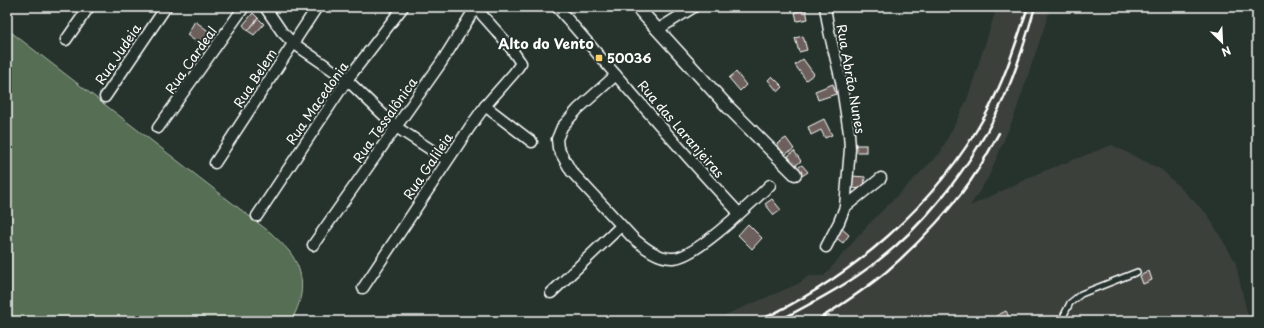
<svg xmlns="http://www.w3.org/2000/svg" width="1264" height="328" font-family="'Playpen Sans',sans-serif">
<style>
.built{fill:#3b413b}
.green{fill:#566e53;stroke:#aab6a9}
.building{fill:#6d615b;stroke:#fff}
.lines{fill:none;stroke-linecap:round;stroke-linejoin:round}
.service-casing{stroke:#fff;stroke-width:8}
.minor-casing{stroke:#fff;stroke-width:13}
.tertiary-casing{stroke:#fff;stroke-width:15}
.service{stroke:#26332d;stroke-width:5}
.minor{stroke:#26332d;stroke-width:10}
.tertiary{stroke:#26332d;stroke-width:12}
.rail{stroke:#fff;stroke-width:2.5}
.poi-dot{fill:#ffd166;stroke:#26332d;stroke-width:1.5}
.labels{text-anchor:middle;stroke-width:4;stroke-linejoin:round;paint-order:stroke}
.street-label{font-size:13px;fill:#fff;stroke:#26332d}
.poi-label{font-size:13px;font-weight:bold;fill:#fff;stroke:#26332d;text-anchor:start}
.neighbourhood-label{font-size:14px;font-weight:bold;fill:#fff;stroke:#26332d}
</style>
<rect width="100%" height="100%" fill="#26332d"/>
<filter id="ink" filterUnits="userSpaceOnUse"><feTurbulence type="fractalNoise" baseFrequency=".025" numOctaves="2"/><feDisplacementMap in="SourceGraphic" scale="8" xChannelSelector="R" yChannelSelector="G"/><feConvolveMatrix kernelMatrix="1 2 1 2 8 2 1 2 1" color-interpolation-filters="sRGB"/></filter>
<g filter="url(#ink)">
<polygon class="built" points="997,7 1051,7 1015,114 989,176 970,206 1039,173 1112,145 1162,170 1207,214 1235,261 1249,321 711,321 798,284 809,276 824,276 868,225 940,153 967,100"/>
<path class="green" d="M7,29L271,233C277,239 283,244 289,251C306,273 305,297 291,321H7Z"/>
<g class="building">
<polygon points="806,10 808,19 797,21 795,12"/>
<polygon points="253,13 258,18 248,31 243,25"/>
<polygon points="258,18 264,24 254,35 248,31"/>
<polygon points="195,21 215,36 206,49 187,35"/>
<polygon points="803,36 807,50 799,52 795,38"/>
<polygon points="803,59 814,74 806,80 795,65"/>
<polygon points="736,72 746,85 740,91 729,78"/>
<polygon points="772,76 783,87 778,92 768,80"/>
<polygon points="833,84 836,94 818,100 815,91"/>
<polygon points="824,119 832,135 825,138 821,130 811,135 808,127"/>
<polygon points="786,138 794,149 784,155 777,144"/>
<rect x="851" y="145" width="15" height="7"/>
<polygon points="794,151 801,161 795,166 788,156"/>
<polygon points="802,165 808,172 802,176 796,169"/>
<polygon points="852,176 865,177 864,189 851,188"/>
<polygon points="772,199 781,210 774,215 765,204"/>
<polygon points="748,224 762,238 752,249 738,235"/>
<polygon points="841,228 849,235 843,243 835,237"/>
<polygon points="1149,271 1152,280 1143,284 1140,276"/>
<polygon points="1006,311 1011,321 999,321 996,316"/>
</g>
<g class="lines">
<g class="service-casing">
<polyline id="service" points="1061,321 1070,303 1081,294 1137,272"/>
</g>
<g class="minor-casing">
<g id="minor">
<polyline points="265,7 282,32 293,43 347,80 396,127 447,160"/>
<path d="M557,7C617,76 676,146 739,213"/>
<polyline points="825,7 829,31 841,81 849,133 850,149 845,207 839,222 826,247"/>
<polyline points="657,30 694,7"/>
<polyline points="66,40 89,7"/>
<path d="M616,75L578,109L562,127L557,139L558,148L571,171L633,238C644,247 658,259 673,258C696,258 752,202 770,185"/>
<polyline points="105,97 166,7"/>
<polyline points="485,106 532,142"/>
<polyline points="158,128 244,7"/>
<polyline points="215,163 317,7"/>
<polyline points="845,207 881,178"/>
<polyline points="257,216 347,80 403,7"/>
<polyline points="313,245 441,63 476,7"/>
<polyline points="363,288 470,127 485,106 514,73 521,63 508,44 475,7"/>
<polyline points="551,293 621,226"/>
</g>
</g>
<g class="tertiary-casing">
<polyline id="tertiary" points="637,7 728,107 795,174"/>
</g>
<use href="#service" class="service"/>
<use href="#minor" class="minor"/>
<use href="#tertiary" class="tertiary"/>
<g class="rail">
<path d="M758,321C852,278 936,205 986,114C1004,81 1016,43 1028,7"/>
<path d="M778,321C805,307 832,293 857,276C920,234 972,167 1004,98C1017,69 1026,38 1035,7"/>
<path d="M816,321C840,306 864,290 886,272C918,244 957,204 979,168C986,157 992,145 999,133"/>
</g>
</g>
</g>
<rect class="poi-dot" x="595" y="54" width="8" height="8" rx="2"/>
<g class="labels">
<g class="street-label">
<text transform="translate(118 54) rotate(-56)" y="5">Rua Judeia</text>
<text transform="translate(191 60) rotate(-55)" y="5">Rua Cardeal</text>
<text transform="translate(255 78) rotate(-57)" y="5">Rua Belem</text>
<text transform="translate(851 79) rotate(80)" y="5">Rua Abrão Nunes</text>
<text transform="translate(317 103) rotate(-55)" y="5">Rua Macedonia</text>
<text transform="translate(385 120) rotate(-55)" y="5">Rua Tessalônica</text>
<text transform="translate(681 129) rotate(49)" y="5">Rua das Laranjeiras</text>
<text transform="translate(428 166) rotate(-56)" y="5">Rua Galileia</text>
</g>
<g class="poi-label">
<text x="607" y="63">50036</text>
</g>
<g class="neighbourhood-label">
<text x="546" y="49">Alto do Vento</text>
</g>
</g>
<rect width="1264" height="328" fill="none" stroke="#26332d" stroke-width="24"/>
<rect x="12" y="12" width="1240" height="304" fill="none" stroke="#fff" stroke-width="1.5" filter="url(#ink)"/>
<g transform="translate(1222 42) rotate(156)" stroke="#26332d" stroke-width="3" paint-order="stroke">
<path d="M0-3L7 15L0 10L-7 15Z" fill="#ffffff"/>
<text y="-6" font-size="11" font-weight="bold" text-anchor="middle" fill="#ffffff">N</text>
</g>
</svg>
